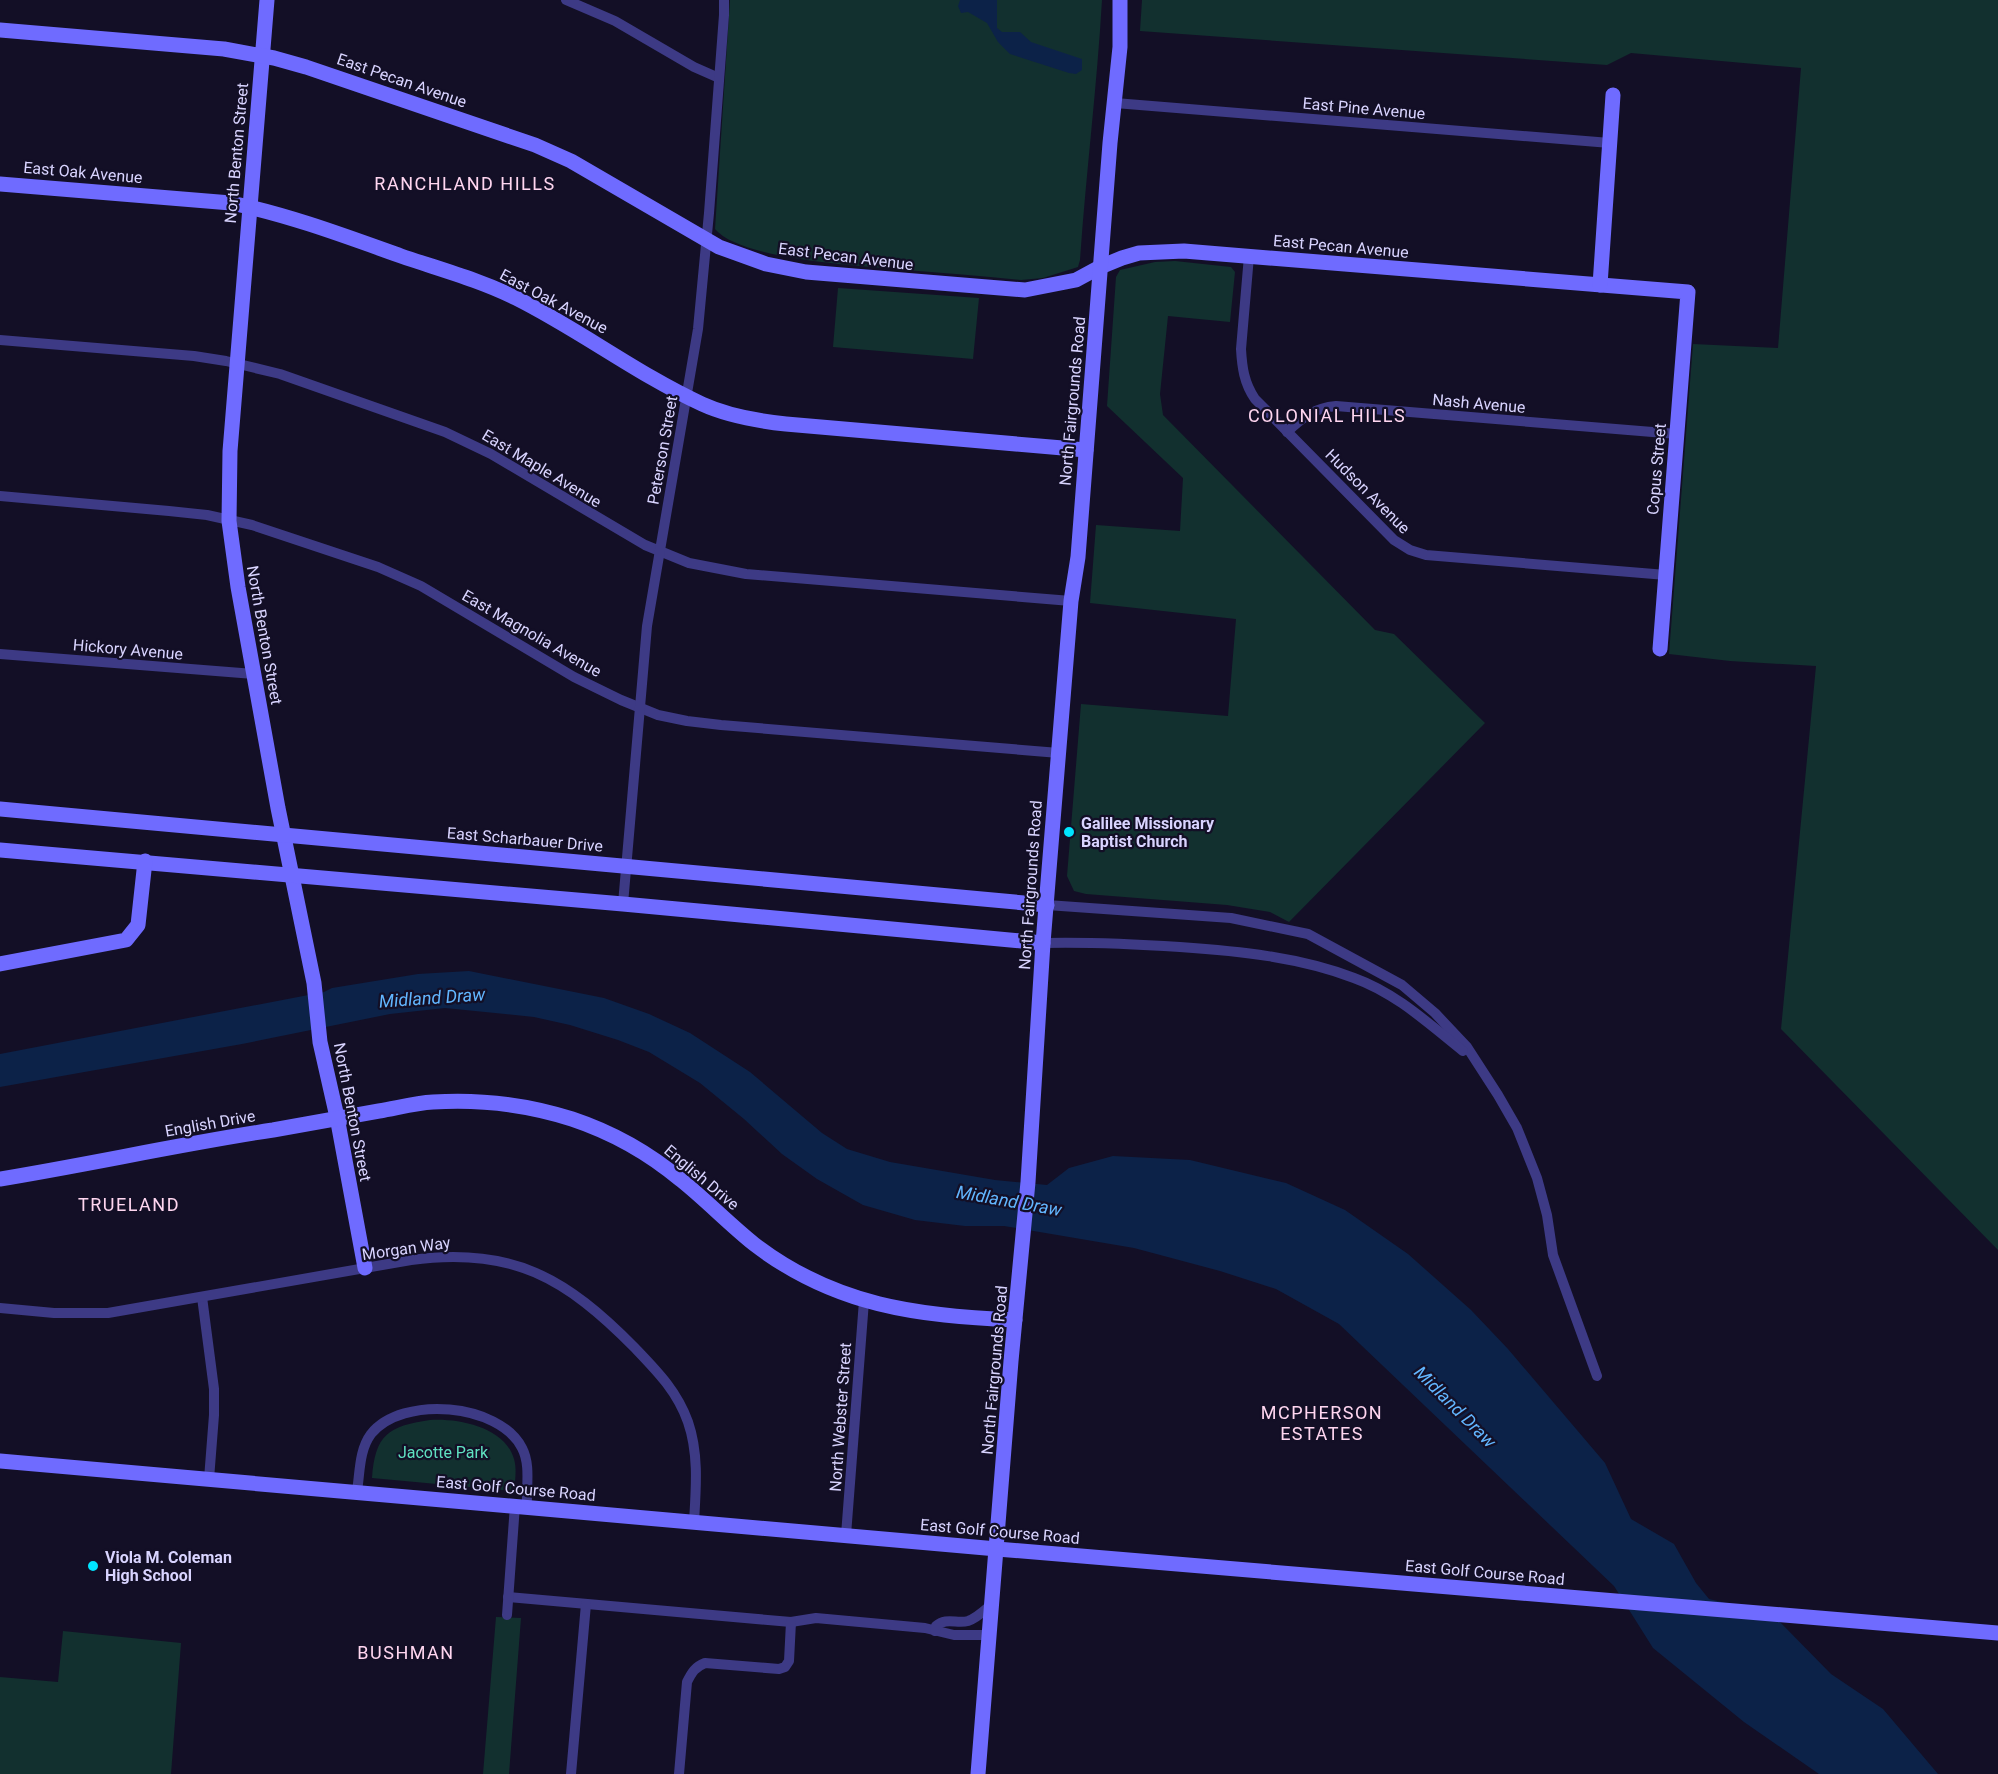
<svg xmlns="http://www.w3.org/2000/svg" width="1998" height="1774" font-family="Roboto,sans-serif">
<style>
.green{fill:#12302f}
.water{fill:#0c2248}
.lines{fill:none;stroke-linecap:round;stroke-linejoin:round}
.street{stroke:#3d3a85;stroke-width:10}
.secondary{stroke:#6f6bff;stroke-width:15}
.poi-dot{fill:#00e5ff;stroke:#130f26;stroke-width:2}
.labels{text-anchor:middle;stroke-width:4.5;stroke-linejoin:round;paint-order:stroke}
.street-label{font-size:16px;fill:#d9d4ff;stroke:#130f26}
.poi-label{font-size:16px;font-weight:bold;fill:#d9d4ff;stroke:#130f26;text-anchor:start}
.park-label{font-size:16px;fill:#5fe0c0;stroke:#130f26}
.neighbourhood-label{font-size:18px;letter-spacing:1.5px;fill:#ffd6f0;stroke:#130f26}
.water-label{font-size:18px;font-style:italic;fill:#62b6ff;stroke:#130f26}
</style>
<rect width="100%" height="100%" fill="#130f26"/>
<g class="green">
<path d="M730,0H1102C1097,87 1086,173 1080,260L1078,267L1043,278L1021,280C983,276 944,273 906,270C865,266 740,260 715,229Z"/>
<polygon points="1142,0 1998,0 1998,1250 1781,1029 1816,666 1730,661 1669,654 1693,344 1778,348 1801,68 1631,53 1607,65 1140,31"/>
<polygon points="1175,261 1231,267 1235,272 1230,322 1168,316 1160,394 1163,415 1375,630 1394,634 1485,723 1289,922 1270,912 1227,905 1086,894 1074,891 1067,876 1081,704 1228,716 1236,619 1090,603 1096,525 1180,531 1183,478 1107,406 1116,277 1120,270 1155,262"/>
<polygon points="838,288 979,298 973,359 833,347"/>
<path d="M430,1420C458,1418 505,1427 514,1459C517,1469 515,1481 514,1491L372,1478C375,1435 388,1426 430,1420Z"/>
<polygon points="496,1617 521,1618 509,1774 483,1774"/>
<polygon points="63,1631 181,1643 171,1774 0,1774 0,1677 58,1682"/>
</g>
<g class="water">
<polygon points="960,0 997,0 997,28 1002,32 1020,32 1031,42 1082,59 1082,70 1076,74 1069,73 1010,54 998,42 987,23 968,12 961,13 958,6"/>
<polygon points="469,971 604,998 649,1014 690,1033 750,1072 822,1133 847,1149 890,1162 995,1180 1047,1185 1069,1168 1113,1156 1190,1160 1286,1183 1345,1210 1408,1254 1471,1310 1508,1349 1605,1463 1631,1519 1674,1544 1696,1583 1709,1599 1772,1614 1831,1674 1883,1709 1938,1774 1819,1774 1744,1722 1653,1648 1614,1586 1339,1324 1276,1289 1220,1271 1134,1248 1004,1226 965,1226 915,1220 863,1205 817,1179 782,1154 744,1119 700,1083 649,1052 618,1040 570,1025 534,1017 445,1008 390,1014 242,1044 0,1087 0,1054 324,992 332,988 418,974"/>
</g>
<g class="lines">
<g class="street">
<polyline points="566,0 615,21 694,67 719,78"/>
<polyline points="1115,103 1610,143"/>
<path d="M1249,256L1241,349C1242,367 1244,383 1255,399L1394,540L1410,550L1426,555L1666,575"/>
<polyline points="0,340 194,356 226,361 280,374 445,432 491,454 645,545 689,563 746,574 1071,601"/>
<path d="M1287,432C1303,417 1314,408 1336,406L1677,434"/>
<polyline points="0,496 169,511 207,515 252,525 378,567 421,586 574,677 621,700 658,715 687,721 721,725 1059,753"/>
<polyline points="0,654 254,674"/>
<polyline points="623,904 647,626 698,329 709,213 724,15 724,0"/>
<polyline points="1047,905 1231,918 1308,934 1402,985 1435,1013 1467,1047 1498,1095 1517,1128 1537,1178 1547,1215 1553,1255 1597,1376"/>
<path d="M1043,943C1089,942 1134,944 1180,947C1238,951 1299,957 1354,978C1396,993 1429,1024 1463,1051"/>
<polyline points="202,1297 214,1389 214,1415 209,1479"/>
<path d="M0,1308L54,1313H108L411,1260C512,1246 566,1278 635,1348C657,1371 677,1391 688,1422C699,1454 696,1488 694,1522"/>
<path d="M357,1491C360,1473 359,1450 371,1434C402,1395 499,1403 522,1448C531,1465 526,1487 527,1506"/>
<polyline points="846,1535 864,1301"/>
<polyline points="508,1597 791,1622 816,1618 925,1628 954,1635 990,1635"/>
<polyline points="507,1615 515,1505"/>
<path d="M935,1631L936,1626C946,1617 957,1624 968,1621C977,1618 985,1610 992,1604"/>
<polyline points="571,1774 586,1604"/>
<path d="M679,1774L687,1682C692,1672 695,1667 705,1663L779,1669L785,1667L789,1661L791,1622"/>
</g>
<g class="secondary">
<polyline points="267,0 230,451 229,521 238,587 278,808 314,983 320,1042 337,1117 365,1268"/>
<polyline points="0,30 224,49 274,58 306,67 535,145 571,161 719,247 766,264 806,272 1025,290 1076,280 1100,267 1122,258 1139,253 1184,251 1688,292 1660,649"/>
<path d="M0,184L231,203C289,215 345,236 401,256C439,269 480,280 516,298C580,330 637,374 702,404C728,416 758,421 786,424L1086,450"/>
<polyline points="1600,285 1613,95"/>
<polyline points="0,809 1047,905"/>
<polyline points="0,850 623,904 1043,943"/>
<polyline points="0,964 126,940 138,925 145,861"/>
<path d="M0,1179C91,1164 181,1144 273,1130C308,1124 344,1117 379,1111C397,1108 415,1103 433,1102C480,1099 528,1105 572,1119C611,1132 650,1154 681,1180C706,1200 729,1224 754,1244C835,1306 918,1316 1015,1320"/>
<polyline points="0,1461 997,1549 1998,1633"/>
<polyline points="978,1774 1011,1361 1028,1182 1043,943 1071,601 1078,557 1110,143 1120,47 1120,0"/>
</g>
</g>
<g class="poi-dot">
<circle cx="1069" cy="832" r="6"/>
<circle cx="93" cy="1566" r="6"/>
</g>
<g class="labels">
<g class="street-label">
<text transform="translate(402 80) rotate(19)" y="6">East Pecan Avenue</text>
<text transform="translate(1364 108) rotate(5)" y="6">East Pine Avenue</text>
<text transform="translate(236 153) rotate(-85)" y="6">North Benton Street</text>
<text transform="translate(83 172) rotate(5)" y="6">East Oak Avenue</text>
<text transform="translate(1341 246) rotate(5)" y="6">East Pecan Avenue</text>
<text transform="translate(846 256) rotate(7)" y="6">East Pecan Avenue</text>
<text transform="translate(554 301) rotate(28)" y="6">East Oak Avenue</text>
<text transform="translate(1072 401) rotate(-85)" y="6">North Fairgrounds Road</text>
<text transform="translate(1479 403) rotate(5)" y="6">Nash Avenue</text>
<text transform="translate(662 450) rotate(-80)" y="6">Peterson Street</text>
<text transform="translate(542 468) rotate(31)" y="6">East Maple Avenue</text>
<text transform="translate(1656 469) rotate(-85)" y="6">Copus Street</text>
<text transform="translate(1368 491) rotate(45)" y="6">Hudson Avenue</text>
<text transform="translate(532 633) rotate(30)" y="6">East Magnolia Avenue</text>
<text transform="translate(265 635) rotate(80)" y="6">North Benton Street</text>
<text transform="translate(128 649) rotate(5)" y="6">Hickory Avenue</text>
<text transform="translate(525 839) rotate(5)" y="6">East Scharbauer Drive</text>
<text transform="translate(1030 885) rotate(-86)" y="6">North Fairgrounds Road</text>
<text transform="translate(353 1112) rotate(79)" y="6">North Benton Street</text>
<text transform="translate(210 1123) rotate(-10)" y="6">English Drive</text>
<text transform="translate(702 1177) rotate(40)" y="6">English Drive</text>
<text transform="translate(406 1248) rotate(-8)" y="6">Morgan Way</text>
<text transform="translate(994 1370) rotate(-85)" y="6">North Fairgrounds Road</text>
<text transform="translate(840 1417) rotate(-86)" y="6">North Webster Street</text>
<text transform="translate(516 1488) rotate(5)" y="6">East Golf Course Road</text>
<text transform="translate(1000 1531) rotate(5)" y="6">East Golf Course Road</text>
<text transform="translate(1485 1572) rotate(5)" y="6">East Golf Course Road</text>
</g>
<g class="poi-label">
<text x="1081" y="829">Galilee Missionary<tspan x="1081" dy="18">Baptist Church</tspan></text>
<text x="105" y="1563">Viola M. Coleman<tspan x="105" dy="18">High School</tspan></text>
</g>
<g class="park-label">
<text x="443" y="1458">Jacotte Park</text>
</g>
<g class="neighbourhood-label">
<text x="465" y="190">RANCHLAND HILLS</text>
<text x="1327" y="422">COLONIAL HILLS</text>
<text x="129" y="1211">TRUELAND</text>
<text x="1322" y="1419">MCPHERSON<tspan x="1322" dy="21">ESTATES</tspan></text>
<text x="406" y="1659">BUSHMAN</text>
</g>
<g class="water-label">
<text transform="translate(432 998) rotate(-4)" y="6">Midland Draw</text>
<text transform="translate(1009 1201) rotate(10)" y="6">Midland Draw</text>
<text transform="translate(1455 1407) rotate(45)" y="6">Midland Draw</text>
</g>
</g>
</svg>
